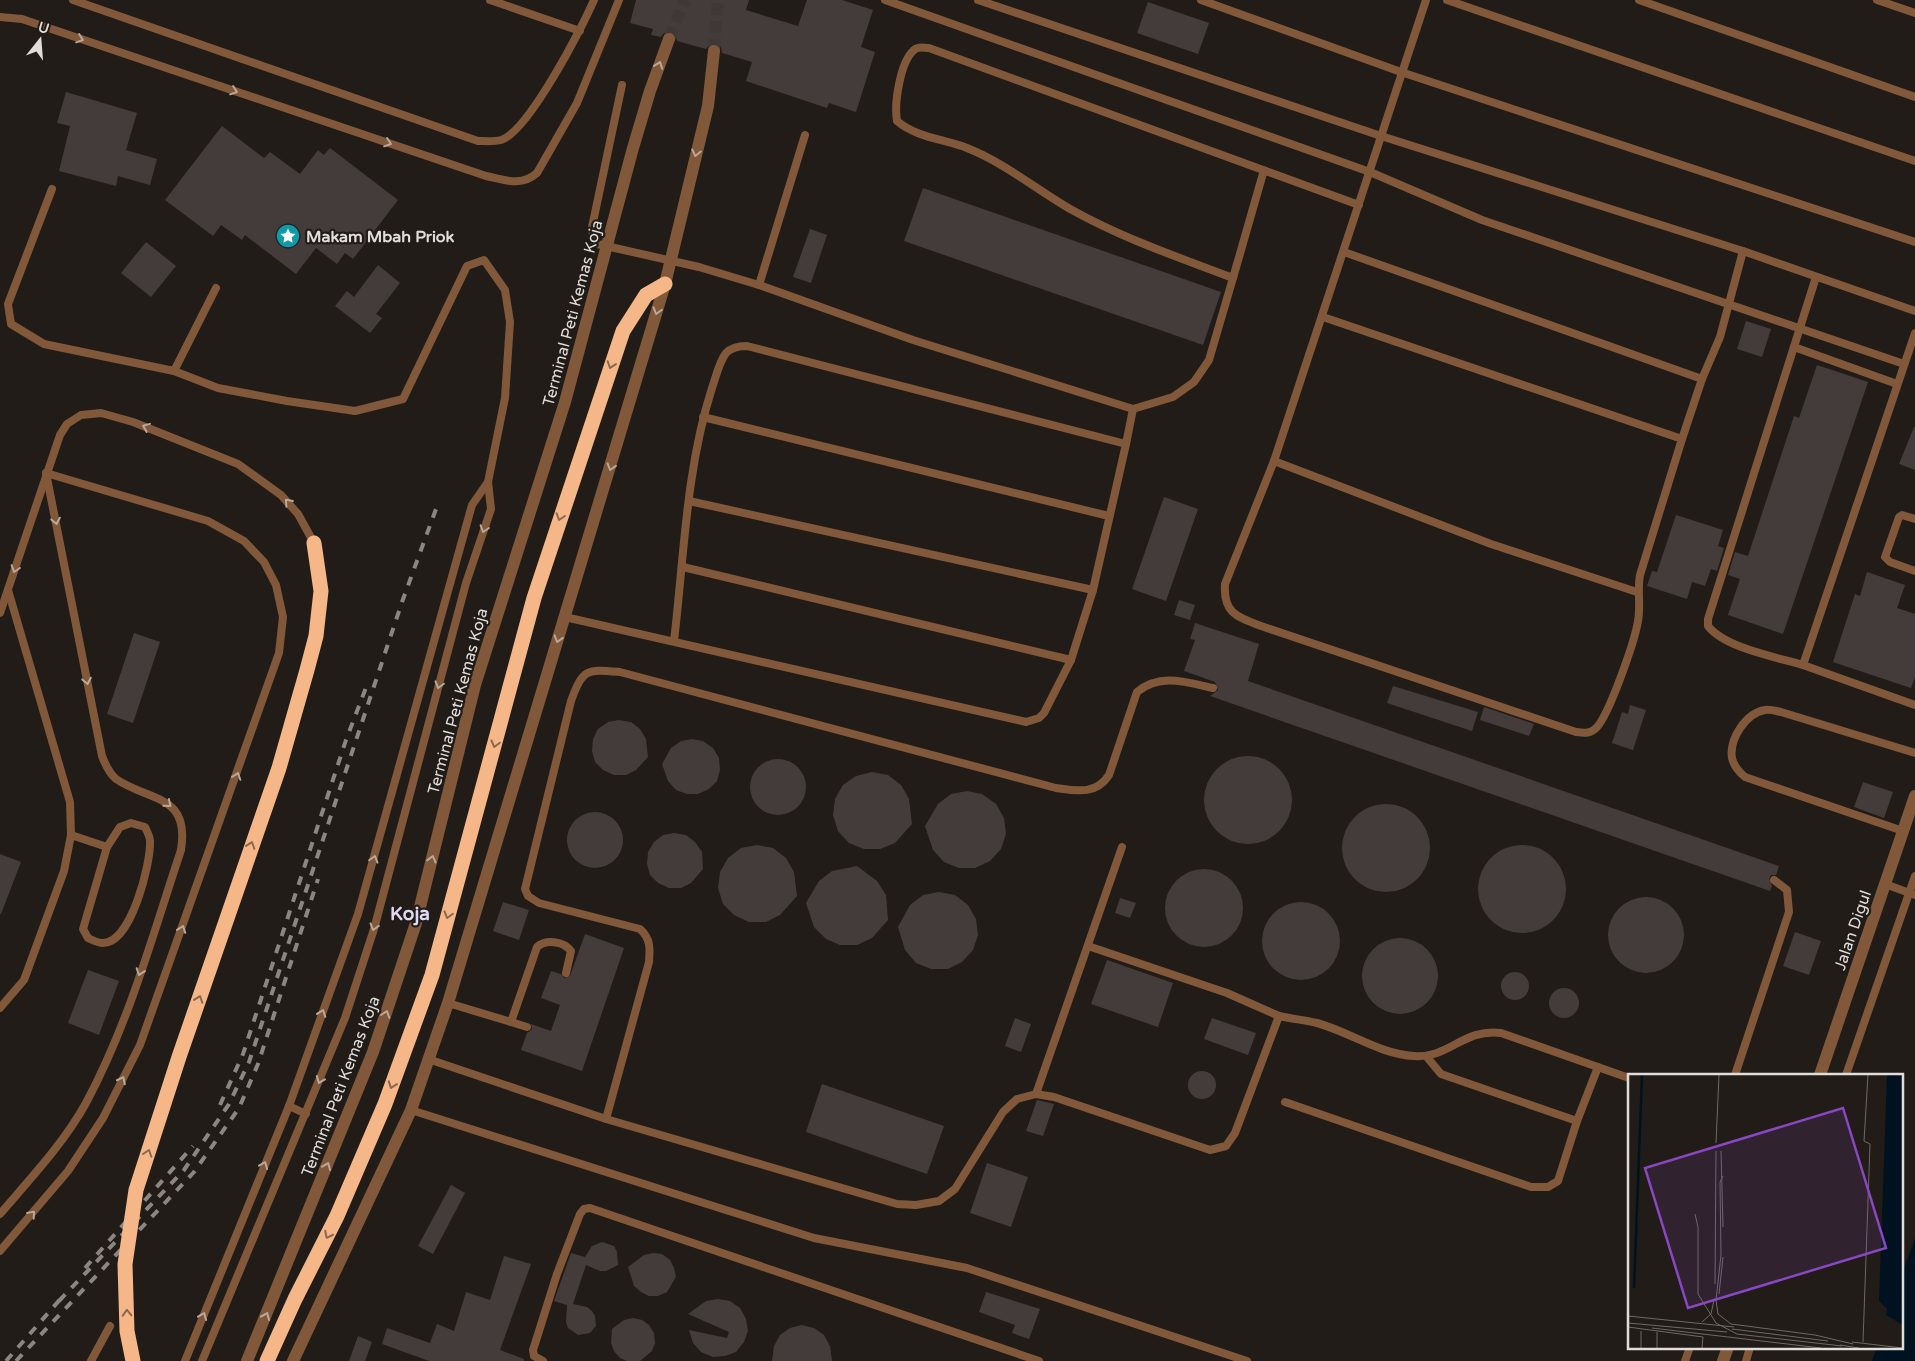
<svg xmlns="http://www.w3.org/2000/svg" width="1915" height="1361" font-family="'Varela Round',sans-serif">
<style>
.water{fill:#00111f}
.building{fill:#443c3b}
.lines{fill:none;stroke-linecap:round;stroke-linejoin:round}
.minor-tunnel{stroke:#3e3934;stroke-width:12;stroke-dasharray:12 6;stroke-linecap:butt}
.service{stroke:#815839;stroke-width:8}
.minor{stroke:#815839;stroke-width:12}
.motorway{stroke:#f5b688;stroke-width:15}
.rail{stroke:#8a8682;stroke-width:4;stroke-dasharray:9 9;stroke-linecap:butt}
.motorway-bridge{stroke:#f5b688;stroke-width:15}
.oneway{stroke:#baa89a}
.oneway2{stroke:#8b6950}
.labels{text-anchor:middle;stroke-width:4.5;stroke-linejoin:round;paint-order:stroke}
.poi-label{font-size:16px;font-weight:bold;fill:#e0ddda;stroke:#211c17;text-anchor:start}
.street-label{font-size:16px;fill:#e0ddda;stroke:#211c17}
.quarter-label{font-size:19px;font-weight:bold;fill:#e0d9f6;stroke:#211c17}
.inset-river{fill:none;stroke:#00111f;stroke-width:2.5}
.inset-road{fill:none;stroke:#6d6965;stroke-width:1}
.view{fill:#8a47c3;fill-opacity:0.15;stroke:#8a47c3;stroke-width:2.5}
.inset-edge{fill:none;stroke:#e0ddda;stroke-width:2.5}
</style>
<rect width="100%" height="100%" fill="#211c17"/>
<polygon class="water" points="1915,1238 1915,1361 1872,1361 1877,1347 1901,1347 1901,1277"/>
<g class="building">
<polygon points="636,0 749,0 746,10 798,26 807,0 842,0 873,10 861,47 875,52 856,112 829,103 827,108 746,81 752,62 722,53 721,47 715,43 710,44 706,49 677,41 675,34 671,31 664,33 661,37 651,35 653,29 630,23"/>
<polygon points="1148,2 1209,23 1198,54 1137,33"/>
<polygon points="66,92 137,113 126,150 157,159 150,185 118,176 116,186 59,171 70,126 57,123"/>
<polygon points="222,126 264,158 270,152 300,174 318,150 324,155 330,148 398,200 353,259 345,253 337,264 316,248 296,274 245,235 242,240 221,225 213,236 165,200"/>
<polygon points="923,188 1221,292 1203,345 904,241"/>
<polygon points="810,229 827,235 811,283 793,277"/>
<polygon points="146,242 176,266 151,297 121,273"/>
<polygon points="378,265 400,283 376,314 382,318 370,333 335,306 347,291 354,297"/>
<polygon points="1746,321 1771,329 1762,357 1737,349"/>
<polygon points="1817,365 1868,382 1783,634 1728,615 1740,579 1728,575 1735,552 1748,556 1794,416 1799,418"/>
<polygon points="1914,427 1915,427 1915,470 1899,464"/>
<polygon points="1164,497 1198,509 1166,601 1132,589"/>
<polygon points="1676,515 1723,530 1718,546 1724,548 1717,571 1711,569 1705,586 1692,582 1687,599 1647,586 1652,571 1657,572"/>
<polygon points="1867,572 1905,585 1897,608 1915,614 1915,677 1911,688 1833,662 1855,594 1860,596"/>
<polygon points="1179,600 1195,605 1190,620 1174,615"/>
<polygon points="1195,623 1259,644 1248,681 1779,866 1776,875 1771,875 1769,879 1772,886 1770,891 1210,696 1218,690 1215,682 1184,671 1195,640 1190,639"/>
<polygon points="134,633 160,642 133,723 107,714"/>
<polygon points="1393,686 1478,712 1472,731 1387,703"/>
<polygon points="1630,705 1646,710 1633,750 1612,743 1622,712 1628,714"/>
<polygon points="1484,707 1534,724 1529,736 1480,720"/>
<polygon points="619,720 631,722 640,729 646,739 648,757 636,770 626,775 614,775 603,770 595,762 592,751 593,739 598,729 608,722"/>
<polygon points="692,739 703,741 713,748 719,758 720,770 717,781 709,789 698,794 687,794 676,790 668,781 662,764 671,748 681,741"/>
<circle cx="1248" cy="800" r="44"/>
<circle cx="778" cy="787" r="28"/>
<polygon points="872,772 888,775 901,785 909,799 912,824 895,843 880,849 864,849 849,843 838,831 833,815 835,799 843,785 856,776"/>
<polygon points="1863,782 1893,792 1884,818 1854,807"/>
<polygon points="967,791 982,794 996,804 1004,818 1006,834 1001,849 990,861 975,868 959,868 944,862 933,850 925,826 938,804 951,794"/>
<circle cx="1386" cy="848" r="44"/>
<circle cx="595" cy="840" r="28"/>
<polygon points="674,833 686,835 695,842 702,852 703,869 691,883 681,888 669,888 658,883 650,875 647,864 648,852 654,842 663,835"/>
<circle cx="1522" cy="889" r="44"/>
<polygon points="757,845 773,848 786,858 794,872 797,896 780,915 766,922 749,922 734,915 723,904 718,888 720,872 728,858 741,848"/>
<polygon points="0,854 21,862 1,914 0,914"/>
<polygon points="857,866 877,881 886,895 888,920 872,938 857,945 840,945 826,939 814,927 806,903 819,881 832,871"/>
<circle cx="1204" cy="908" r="39"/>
<polygon points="939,892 955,895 968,905 976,919 978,935 973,950 962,962 948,969 931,969 916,963 905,950 898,927 910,905 923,895"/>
<circle cx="1646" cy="935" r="38"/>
<polygon points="1120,898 1136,903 1130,918 1115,913"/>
<polygon points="503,902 529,910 519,940 493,931"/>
<circle cx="1301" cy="941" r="39"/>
<polygon points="1795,932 1821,941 1809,975 1783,966"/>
<polygon points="585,934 624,948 582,1071 521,1050 527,1033 532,1029 531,1024 551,1031 560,1005 541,998 551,971 561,974 564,978 570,976"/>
<circle cx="1400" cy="976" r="38"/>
<polygon points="1107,960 1173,983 1158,1027 1091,1004"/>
<polygon points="88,970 119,981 99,1035 68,1023"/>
<circle cx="1515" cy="986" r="14"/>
<circle cx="1564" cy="1003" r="15"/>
<polygon points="1015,1018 1031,1024 1021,1052 1005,1046"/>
<polygon points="1212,1018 1256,1033 1248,1055 1204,1039"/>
<circle cx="1202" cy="1085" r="14"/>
<polygon points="822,1084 944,1126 927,1174 806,1132"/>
<polygon points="1037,1100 1054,1104 1043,1136 1026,1131"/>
<polygon points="987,1163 1028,1177 1011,1227 970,1213"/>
<polygon points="451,1185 465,1193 433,1254 418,1246"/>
<polygon points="602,1242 614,1246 617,1252 618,1265 606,1271 600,1271 586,1265 573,1304 587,1307 592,1311 595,1316 596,1326 590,1333 578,1335 568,1328 566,1322 567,1305 554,1301 571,1253 585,1257 592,1246"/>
<polygon points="653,1253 662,1254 670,1260 674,1268 676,1277 667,1292 658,1296 649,1296 641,1292 634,1286 628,1267 644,1255"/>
<polygon points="504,1256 531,1264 500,1350 524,1359 524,1361 429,1361 382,1344 387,1328 430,1343 437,1324 454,1331 466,1292 490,1300"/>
<polygon points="986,1292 1040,1309 1029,1339 1012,1333 1015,1325 979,1312"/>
<polygon points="718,1299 730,1301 740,1308 746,1319 748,1331 744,1342 736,1352 725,1356 713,1357 701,1352 693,1343 689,1330 727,1338 729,1332 688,1314 706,1301"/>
<polygon points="633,1318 642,1320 649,1325 654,1333 655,1343 652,1351 640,1361 627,1361 620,1358 614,1351 611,1343 612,1329 624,1320"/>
<polygon points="802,1325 814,1328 824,1335 830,1346 832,1361 772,1361 774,1346 780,1335 790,1328"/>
<polygon points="358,1336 372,1342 365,1361 349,1361"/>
</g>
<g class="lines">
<g class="minor-tunnel">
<polyline points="669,39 685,0"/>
<polyline points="714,51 718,0"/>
</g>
<g class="service">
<path d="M73,0L478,141C485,141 494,142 501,140C528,132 582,28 594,0"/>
<polyline points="490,0 580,31"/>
<polyline points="885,0 1370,172 1482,220 1904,364"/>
<polyline points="978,0 1381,136 1743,251 1915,311"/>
<polyline points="1201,0 1401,72 1915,242"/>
<path d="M1426,0L1274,461L1225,584C1223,613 1237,617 1261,626L1576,732C1583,733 1589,734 1595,729C1608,719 1635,640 1638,621C1641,605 1637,591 1640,575L1682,439L1702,379L1720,337L1743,251"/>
<polyline points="1447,0 1915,161"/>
<polyline points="1639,0 1915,97"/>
<polyline points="1877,0 1915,13"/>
<path d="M0,17L22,19L486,176C505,180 521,187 537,173L577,103L619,0"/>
<polyline points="622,85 592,227 593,240 597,244 699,267 759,285 913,340 1133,409 1173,397 1194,382 1209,360 1233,278"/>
<path d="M1264,170L1233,278C1178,257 1124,239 1072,210C1037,190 1005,163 967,148C944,139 917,138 897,121C894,104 900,62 914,50C918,46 924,48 929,48L1359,205"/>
<polyline points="52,189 8,304 11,324 44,344 174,371"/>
<polyline points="1344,252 1702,379"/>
<path d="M1816,277L1708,619V626C1725,648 1776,657 1803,665L1915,333"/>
<polyline points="759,285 805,135"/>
<polyline points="1323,317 1682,439"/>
<polyline points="1794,347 1897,384"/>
<polyline points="703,417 1109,516"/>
<polyline points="1126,444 1133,409"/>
<polyline points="1274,461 1491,544 1637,592"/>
<polyline points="689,501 1093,590"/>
<polyline points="1915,519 1902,515 1899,517 1885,557 1890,562 1915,571"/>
<polyline points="683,567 1071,660"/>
<polyline points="0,613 60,435 67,424 81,415 101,413 133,422 238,464 281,495 298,514 314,543"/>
<path d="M565,617L1026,722L1039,718L1044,713L1071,660L1093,590L1126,444L747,346C739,346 732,347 726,353C719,362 716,377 712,388C686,469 684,557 674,641"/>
<polyline points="1803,665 1915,705"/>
<path d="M131,823L145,827C147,831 150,837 150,841C151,863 131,945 102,943C98,943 92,940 88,938L83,929L107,847L120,827Z"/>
<path d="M1903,831L1745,777C1739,772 1734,767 1732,758C1729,739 1746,713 1765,710C1770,709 1776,711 1781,712L1915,753"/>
<polyline points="71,835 107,847"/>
<polyline points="1885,884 1915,895"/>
<polyline points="1088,946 1227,993 1279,1016"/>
<path d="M448,1003L511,1022L537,947C546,939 563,941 571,951L566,973"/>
<polyline points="0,1008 24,980 64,871 71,835 70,802 8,590"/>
<polyline points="511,1022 527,1027"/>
<polyline points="1426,1056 1441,1074 1577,1121 1598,1067"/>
<path d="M428,1059L606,1119L897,1204L916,1205L939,1201L955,1189L1003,1112L1017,1099L1036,1094L1054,1097L1210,1150L1226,1146L1235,1133L1279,1016C1292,1019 1305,1020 1317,1023C1350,1032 1379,1054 1414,1056C1449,1059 1463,1028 1501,1033L1629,1078"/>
<polyline points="1735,1075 1789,912 1787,890 1774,880"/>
<polyline points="1846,1075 1915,876"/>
<polyline points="1036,1094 1122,847"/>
<polyline points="1285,1102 1531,1187 1548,1187 1558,1181 1577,1121"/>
<polyline points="289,1106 306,1114"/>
<polyline points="411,1110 814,1238 967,1268 1247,1361"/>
<path d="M606,1119L649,962C650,949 651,939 640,929L539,903L528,896L525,889L571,701C583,668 587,669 620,672L1056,788C1077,791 1096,795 1109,775L1137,692C1160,673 1186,682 1213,688"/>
<path d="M0,1214C30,1179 64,1143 86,1103C129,1023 153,934 181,850C190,794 150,802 116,779C109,773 105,764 102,756L46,473"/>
<polyline points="0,1251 68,1171 103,1118 140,1045 279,653 283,617 276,585 264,562 244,541 208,521 46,473"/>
<polyline points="91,1361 110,1326"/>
<polyline points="185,1361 289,1106 358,914 472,505 488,482"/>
<polyline points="202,1361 345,1018 374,929 466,583 491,509 488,482 505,398 510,322 505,290 484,260 467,266 403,399 355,411 287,401 218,388 174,371 216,288"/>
<polyline points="543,1361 534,1356 533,1350 557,1274 580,1214 584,1209 590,1208 1039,1361"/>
<polyline points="1685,1361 1690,1347"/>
<polyline points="1746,1361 1750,1347"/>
</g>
<g class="minor">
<polyline points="1820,1075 1915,796"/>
<polyline points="247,1361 373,1052 416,923 475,685 565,402 633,148 650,91 669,39"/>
<polyline points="293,1361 411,1110 448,1003 665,284 708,106 714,51"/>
<polyline points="1723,1361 1728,1347"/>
</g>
<polyline class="motorway" points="267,1361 295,1299 337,1216 385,1104 432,975 534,598 623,331 646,295 665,284"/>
<g class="rail">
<polyline points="220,1105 243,1054 346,740 367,685"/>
<polyline points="85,1268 193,1146"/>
<polyline points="59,1301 184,1170 229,1104 249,1062 402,602 436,509"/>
<polyline points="6,1361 64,1295"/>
<polyline points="16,1361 194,1172 239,1108 258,1064 318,879"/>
</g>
<polyline class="motorway-bridge" points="133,1361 127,1331 125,1264 136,1190 179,1057 279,768 307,670 316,636 321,591 314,543"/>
</g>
<defs><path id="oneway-chevron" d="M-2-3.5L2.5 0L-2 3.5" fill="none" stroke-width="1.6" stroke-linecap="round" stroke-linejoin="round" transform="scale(1.25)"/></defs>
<g class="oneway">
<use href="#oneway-chevron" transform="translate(80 39) rotate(19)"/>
<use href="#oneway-chevron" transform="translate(659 65) rotate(-70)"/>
<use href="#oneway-chevron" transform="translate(234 91) rotate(19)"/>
<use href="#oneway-chevron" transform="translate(388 143) rotate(19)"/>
<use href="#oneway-chevron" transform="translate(696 153) rotate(103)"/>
<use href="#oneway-chevron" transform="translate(657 311) rotate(106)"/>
<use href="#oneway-chevron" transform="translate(146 427) rotate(-158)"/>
<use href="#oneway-chevron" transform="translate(611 467) rotate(107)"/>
<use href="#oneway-chevron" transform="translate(288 502) rotate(-132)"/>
<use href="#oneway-chevron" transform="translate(56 521) rotate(79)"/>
<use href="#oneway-chevron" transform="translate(484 529) rotate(108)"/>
<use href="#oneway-chevron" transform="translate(15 569) rotate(108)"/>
<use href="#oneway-chevron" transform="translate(558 639) rotate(107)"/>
<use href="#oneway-chevron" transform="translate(87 681) rotate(79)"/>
<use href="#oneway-chevron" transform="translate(439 685) rotate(106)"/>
<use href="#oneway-chevron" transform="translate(237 776) rotate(-71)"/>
<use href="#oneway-chevron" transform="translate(168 804) rotate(40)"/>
<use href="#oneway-chevron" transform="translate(374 859) rotate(-74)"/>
<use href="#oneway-chevron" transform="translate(432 859) rotate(-76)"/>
<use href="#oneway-chevron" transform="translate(374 927) rotate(106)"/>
<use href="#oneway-chevron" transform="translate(182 929) rotate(-70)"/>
<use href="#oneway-chevron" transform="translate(140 972) rotate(109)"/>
<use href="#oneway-chevron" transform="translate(322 1013) rotate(-70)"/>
<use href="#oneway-chevron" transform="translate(386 1014) rotate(-72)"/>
<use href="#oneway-chevron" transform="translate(122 1080) rotate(-63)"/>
<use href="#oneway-chevron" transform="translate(320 1080) rotate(112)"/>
<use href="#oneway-chevron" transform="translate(264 1165) rotate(-68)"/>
<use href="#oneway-chevron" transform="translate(327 1166) rotate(-68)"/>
<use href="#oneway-chevron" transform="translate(32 1214) rotate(-49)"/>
<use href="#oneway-chevron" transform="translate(203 1316) rotate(-68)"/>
<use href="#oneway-chevron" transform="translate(266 1316) rotate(-68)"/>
</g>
<g class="oneway2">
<use href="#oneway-chevron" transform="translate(611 365) rotate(109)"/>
<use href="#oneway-chevron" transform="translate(560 517) rotate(108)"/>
<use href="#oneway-chevron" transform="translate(495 744) rotate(105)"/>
<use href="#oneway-chevron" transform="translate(251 845) rotate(-71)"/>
<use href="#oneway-chevron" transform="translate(448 915) rotate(106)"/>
<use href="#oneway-chevron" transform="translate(199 999) rotate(-71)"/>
<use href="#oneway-chevron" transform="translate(392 1085) rotate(110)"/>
<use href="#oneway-chevron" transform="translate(148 1153) rotate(-72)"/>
<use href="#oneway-chevron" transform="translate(328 1235) rotate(117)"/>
<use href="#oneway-chevron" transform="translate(127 1313) rotate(-92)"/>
</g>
<defs>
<g id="sight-disc" transform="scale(1.25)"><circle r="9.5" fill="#0f9aa8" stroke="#211c17"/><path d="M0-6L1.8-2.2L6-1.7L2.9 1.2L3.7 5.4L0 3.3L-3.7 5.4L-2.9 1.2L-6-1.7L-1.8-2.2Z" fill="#fff"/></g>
</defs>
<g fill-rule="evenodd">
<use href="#sight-disc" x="288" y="236"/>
</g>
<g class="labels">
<g class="poi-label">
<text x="306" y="242">Makam Mbah Priok</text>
</g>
<g class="street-label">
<text transform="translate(572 313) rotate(-75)" y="6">Terminal Peti Kemas Koja</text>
<text transform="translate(457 701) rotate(-75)" y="6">Terminal Peti Kemas Koja</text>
<text transform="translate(1852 930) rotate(-71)" y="6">Jalan Digul</text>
<text transform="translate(340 1086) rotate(-69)" y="6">Terminal Peti Kemas Koja</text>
</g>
<g class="quarter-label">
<text x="410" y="920">Koja</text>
</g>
</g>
<g transform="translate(1628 1074)">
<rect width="275" height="275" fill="#211c17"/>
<path d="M259,1H275V251L258,241L259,235L251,227Z" fill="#00111f"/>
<path class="inset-river" d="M6,214L14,1"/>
<path class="inset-road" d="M88,69L91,1M93,77L95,153M95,102L92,108L93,181L88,226L90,240L103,250L187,261L225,270M67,140L70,153V220L88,249L109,260L214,272M87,210L88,77M91,220L95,183M0,242L106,253M74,248L83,240L86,226M0,249L99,258M0,253L75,263L74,274M24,254L193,274M104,255L200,267M224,268L275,274M235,268L242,70L236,67L240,1M212,271L231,274M13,274V257M29,274V258"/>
<path class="view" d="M215,34L258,174L60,234L17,94Z"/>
<rect width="275" height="275" class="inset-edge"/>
</g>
<g transform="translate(40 40) rotate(17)" stroke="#211c17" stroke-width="4" paint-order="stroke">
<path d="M0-4L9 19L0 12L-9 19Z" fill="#e0ddda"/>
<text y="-8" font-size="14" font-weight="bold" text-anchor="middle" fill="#e0ddda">U</text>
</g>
</svg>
